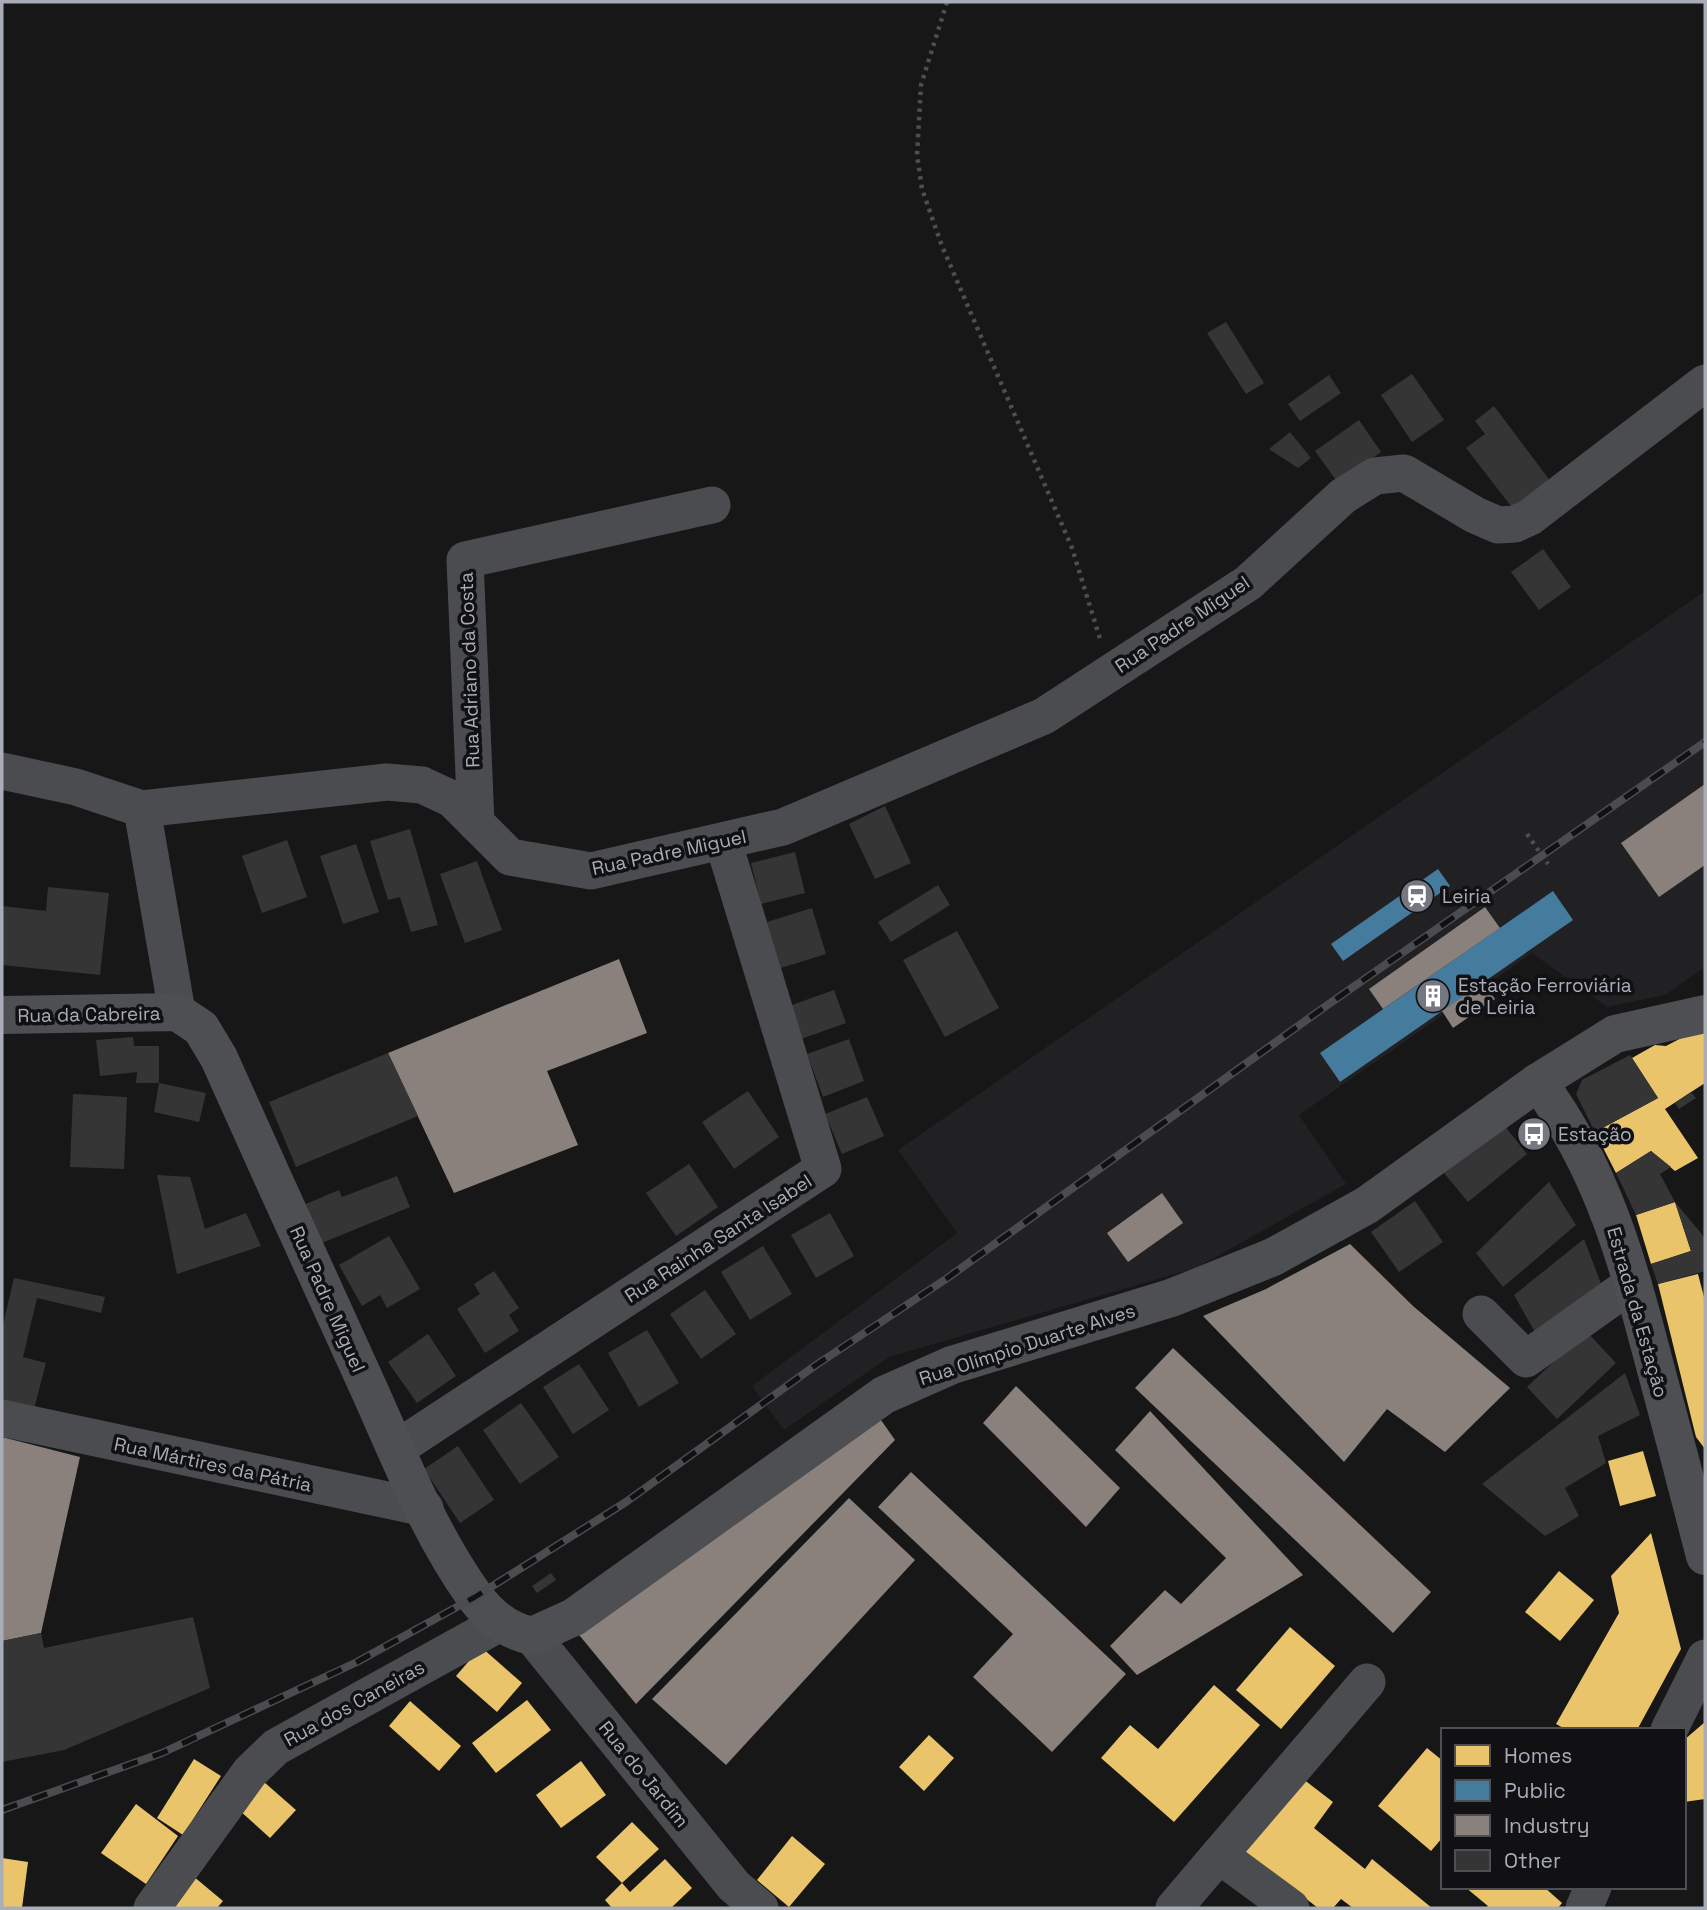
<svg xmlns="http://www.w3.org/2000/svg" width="1707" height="1910" font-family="'Space Grotesk',sans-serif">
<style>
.built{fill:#212123}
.homes{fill:#e9c46a}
.public{fill:#457b9d}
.industry{fill:#8a817c}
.building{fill:#353536}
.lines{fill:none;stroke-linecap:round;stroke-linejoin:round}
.path{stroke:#4d4e52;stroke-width:4.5;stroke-dasharray:3.5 5;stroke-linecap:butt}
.minor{stroke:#4b4c50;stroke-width:37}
.major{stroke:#4d4f52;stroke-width:38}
.rail-casing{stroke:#4b4c4f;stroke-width:8}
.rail{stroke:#111113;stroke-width:5;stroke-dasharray:16;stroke-linecap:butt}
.labels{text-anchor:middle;stroke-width:7;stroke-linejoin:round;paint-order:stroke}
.street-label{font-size:19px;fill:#a8adb8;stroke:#111113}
.poi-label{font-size:19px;fill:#a8adb8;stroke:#111113;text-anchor:start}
</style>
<rect width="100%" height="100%" fill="#171717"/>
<polygon class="built" points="1705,591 1705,967 1665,995 1607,1007 1532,953 1299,1115 1346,1184 1196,1268 889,1357 784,1430 752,1386 957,1233 898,1150"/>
<g class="homes">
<polygon points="1705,1032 1705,1083 1665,1109 1698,1158 1675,1171 1651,1151 1616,1173 1595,1132 1658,1098 1632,1058 1655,1045 1666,1046 1687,1035"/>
<polygon points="1675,1202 1691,1251 1651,1264 1636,1215"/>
<polygon points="1698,1274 1705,1301 1705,1449 1696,1437 1658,1284"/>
<polygon points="1643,1451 1656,1496 1620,1506 1608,1461"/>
<polygon points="1651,1533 1681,1649 1637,1730 1567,1730 1556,1724 1619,1613 1611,1576"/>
<polygon points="1559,1571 1594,1600 1560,1641 1525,1612"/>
<polygon points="1290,1627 1335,1666 1281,1729 1236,1690"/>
<polygon points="481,1647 522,1683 497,1712 456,1676"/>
<polygon points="1214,1685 1260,1725 1174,1822 1101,1758 1130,1725 1158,1749"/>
<polygon points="527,1700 551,1730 496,1773 472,1743"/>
<polygon points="410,1701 461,1746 439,1771 389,1726"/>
<polygon points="1705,1722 1705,1799 1684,1802 1684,1740"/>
<polygon points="929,1735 954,1758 924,1791 899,1767"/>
<polygon points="1427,1748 1443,1761 1443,1837 1431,1851 1378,1806"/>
<polygon points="194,1759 221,1776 183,1835 157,1818"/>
<polygon points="581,1761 606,1795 561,1828 536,1795"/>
<polygon points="1294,1772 1333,1802 1314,1828 1365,1869 1372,1859 1432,1908 1353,1908 1341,1899 1333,1908 1318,1908 1238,1846"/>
<polygon points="264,1782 296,1810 270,1838 239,1810"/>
<polygon points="136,1804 178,1836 146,1884 101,1853"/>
<polygon points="632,1822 659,1849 622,1883 596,1857"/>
<polygon points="792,1836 825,1864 789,1907 757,1880"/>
<polygon points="2,1858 28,1862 22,1908 2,1908"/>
<polygon points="665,1859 692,1888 671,1908 612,1908 605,1900 622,1883 630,1892"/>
<polygon points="193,1876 223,1901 217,1908 165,1908"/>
<polygon points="1465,1887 1544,1887 1562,1903 1558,1908 1486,1908 1488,1906"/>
</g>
<g class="public">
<polygon points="1438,869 1450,886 1343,961 1331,944"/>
<polygon points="1553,891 1573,920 1340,1082 1320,1053"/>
</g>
<g class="industry">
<polygon points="1705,784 1705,865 1659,897 1621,843"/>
<polygon points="1485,907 1500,928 1383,1009 1369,989"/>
<polygon points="619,959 647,1033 547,1071 578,1145 454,1193 388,1053"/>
<polygon points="1483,982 1495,999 1453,1028 1442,1011"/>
<polygon points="1162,1193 1183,1223 1128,1262 1107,1233"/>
<polygon points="1350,1244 1413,1306 1510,1388 1445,1452 1387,1409 1344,1462 1203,1316 1266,1289"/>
<polygon points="1173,1348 1431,1592 1393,1633 1135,1388"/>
<polygon points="1016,1386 1120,1488 1086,1527 983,1423"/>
<polygon points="1150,1411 1303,1575 1137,1675 1110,1646 1165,1590 1181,1604 1226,1558 1115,1450"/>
<polygon points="881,1420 895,1440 636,1704 575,1630"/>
<polygon points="2,1437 80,1457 41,1633 2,1641"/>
<polygon points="911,1472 1126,1674 1052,1752 973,1677 1013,1634 878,1507"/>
<polygon points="849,1498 915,1560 726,1765 652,1699"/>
</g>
<g class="building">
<polygon points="1226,322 1264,383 1246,394 1207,333"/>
<polygon points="1412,374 1444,420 1412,442 1381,395"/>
<polygon points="1329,375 1341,393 1300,421 1288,404"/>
<polygon points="1494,406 1551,482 1514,510 1466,448 1485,434 1475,421"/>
<polygon points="1359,420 1381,452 1338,483 1315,451"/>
<polygon points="1290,432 1311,458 1298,468 1269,449"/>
<polygon points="1543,549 1571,587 1539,610 1511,572"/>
<polygon points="885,806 911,863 875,879 849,824"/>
<polygon points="410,829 438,925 411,932 400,897 388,900 370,841"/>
<polygon points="287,840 307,897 262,913 242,856"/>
<polygon points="356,844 379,912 343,924 320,856"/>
<polygon points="795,852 805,893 761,904 751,863"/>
<polygon points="477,861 502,930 465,943 440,874"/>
<polygon points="938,885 950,905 891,942 878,922"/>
<polygon points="48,887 109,893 100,975 2,965 2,906 46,911"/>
<polygon points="812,908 826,954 781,968 767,922"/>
<polygon points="957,931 999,1008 945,1037 903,960"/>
<polygon points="834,990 846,1023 801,1039 789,1006"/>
<polygon points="133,1037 134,1046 159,1046 159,1083 206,1093 199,1122 154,1112 159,1083 136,1083 137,1072 100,1076 96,1040"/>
<polygon points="849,1039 864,1081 823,1097 807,1054"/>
<polygon points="388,1053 418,1116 296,1167 269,1102"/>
<polygon points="1630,1055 1658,1098 1595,1132 1576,1094 1582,1080"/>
<polygon points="748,1091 779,1137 734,1169 702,1122"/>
<polygon points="1691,1092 1696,1098 1679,1109 1675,1103"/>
<polygon points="73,1094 127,1097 124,1169 70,1167"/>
<polygon points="867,1097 884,1136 842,1154 825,1114"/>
<polygon points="1504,1125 1527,1154 1468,1202 1444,1173"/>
<polygon points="1651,1151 1671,1167 1660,1174 1675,1202 1636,1215 1616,1173"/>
<polygon points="689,1164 718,1207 676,1236 646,1193"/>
<polygon points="157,1175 190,1177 205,1229 246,1213 261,1246 177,1274"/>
<polygon points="397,1176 410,1207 317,1245 301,1206 339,1190 342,1197"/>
<polygon points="1549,1182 1576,1225 1503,1287 1476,1253"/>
<polygon points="1415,1201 1443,1242 1399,1272 1371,1232"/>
<polygon points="1675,1202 1705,1238 1705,1271 1658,1284 1651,1264 1691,1251"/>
<polygon points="830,1213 854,1256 816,1278 791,1235"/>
<polygon points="389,1236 420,1289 387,1308 380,1295 362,1306 339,1265"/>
<polygon points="1584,1239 1603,1289 1536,1334 1514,1295"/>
<polygon points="763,1246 792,1294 750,1320 721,1272"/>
<polygon points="494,1271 519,1308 509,1315 519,1331 485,1353 457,1309 480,1294 474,1284"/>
<polygon points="14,1278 105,1297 101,1313 37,1298 23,1357 46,1363 34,1409 2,1401 2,1329"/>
<polygon points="705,1290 736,1334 701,1359 670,1314"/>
<polygon points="647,1330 679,1383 639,1407 608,1353"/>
<polygon points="1586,1331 1616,1363 1557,1419 1527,1387"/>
<polygon points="428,1334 456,1376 417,1403 388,1362"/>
<polygon points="579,1364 609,1410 573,1434 543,1387"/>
<polygon points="1625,1373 1640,1415 1598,1436 1606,1463 1565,1488 1579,1516 1545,1536 1482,1484"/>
<polygon points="521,1403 559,1457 520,1484 483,1430"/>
<polygon points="458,1446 494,1500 460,1523 424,1469"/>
<polygon points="551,1573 556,1580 537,1593 532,1586"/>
<polygon points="193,1617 210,1688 64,1750 2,1762 2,1641 41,1633 44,1648"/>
</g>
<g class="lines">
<g class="path">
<polyline points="947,2 921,85 917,155 922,189 942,246 1072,548 1101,642"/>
<polyline points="1527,834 1548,864"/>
</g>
<g class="minor">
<polyline points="2,771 76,787 142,809"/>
<polyline points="476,823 465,560 712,505"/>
<polyline points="177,1012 142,809 387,782 422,785 452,799 510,857 591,871 783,827 1044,716 1248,583 1343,496 1375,476 1404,473 1475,515 1498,525 1515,524 1530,517 1705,383"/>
<polyline points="1481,1314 1526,1359 1633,1283"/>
<polyline points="2,1418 425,1508"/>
<polyline points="396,1449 823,1169 723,841"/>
<polyline points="532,1636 734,1886 760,1908"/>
<polyline points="1669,1730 1705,1658"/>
<polyline points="152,1908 250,1772 276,1747 500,1623"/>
<polyline points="1174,1908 1219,1855"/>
<polyline points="1291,1908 1219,1855 1367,1682"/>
<polyline points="1584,1908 1593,1887"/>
</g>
<g class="major">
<path d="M2,1015L177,1012L201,1028L219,1058C268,1168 318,1277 368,1387C399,1456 429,1532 473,1594C488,1615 507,1631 532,1636L574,1617L884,1395L952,1365L1171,1298L1273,1257L1367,1205L1538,1082L1615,1034L1705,1014"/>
<path d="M1538,1082C1603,1169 1628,1263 1655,1366C1672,1429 1689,1493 1705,1556"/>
</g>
<g class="rail-casing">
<polyline id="rail" points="2,1810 162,1753 357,1662 475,1597 626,1502 816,1365 946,1279 1326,1006 1705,742"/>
</g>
<use href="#rail" class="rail"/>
</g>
<defs>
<g id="station-disc" transform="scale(1.75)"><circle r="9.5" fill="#757880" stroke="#111113"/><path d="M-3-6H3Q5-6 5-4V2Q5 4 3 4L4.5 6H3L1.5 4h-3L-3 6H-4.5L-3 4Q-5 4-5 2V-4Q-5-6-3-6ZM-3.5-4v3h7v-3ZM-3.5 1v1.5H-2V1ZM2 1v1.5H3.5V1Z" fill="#fff"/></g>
<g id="building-disc" transform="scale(1.75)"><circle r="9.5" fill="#757880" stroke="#111113"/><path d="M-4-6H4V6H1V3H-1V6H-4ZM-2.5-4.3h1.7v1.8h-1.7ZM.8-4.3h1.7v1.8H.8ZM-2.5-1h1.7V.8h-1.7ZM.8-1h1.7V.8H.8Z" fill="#fff"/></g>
<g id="bus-disc" transform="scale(1.75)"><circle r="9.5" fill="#757880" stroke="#111113"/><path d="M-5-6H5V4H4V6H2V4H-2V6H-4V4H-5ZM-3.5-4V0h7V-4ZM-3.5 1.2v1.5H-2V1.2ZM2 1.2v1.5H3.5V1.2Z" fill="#fff"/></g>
</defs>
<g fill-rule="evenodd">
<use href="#station-disc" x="1417" y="896"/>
<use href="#building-disc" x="1433" y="996"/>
<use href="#bus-disc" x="1534" y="1134"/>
</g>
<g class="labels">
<g class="street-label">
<text transform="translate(1182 624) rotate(-34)" y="7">Rua Padre Miguel</text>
<text transform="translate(469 670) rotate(-92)" y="7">Rua Adriano da Costa</text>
<text transform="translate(669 852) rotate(-12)" y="7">Rua Padre Miguel</text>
<text transform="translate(89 1014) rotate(-1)" y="7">Rua da Cabreira</text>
<text transform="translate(718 1238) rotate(-33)" y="7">Rua Rainha Santa Isabel</text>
<text transform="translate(328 1299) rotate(66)" y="7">Rua Padre Miguel</text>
<text transform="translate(1638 1312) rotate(74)" y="7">Estrada da Estação</text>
<text transform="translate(1027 1344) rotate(-18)" y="7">Rua Olímpio Duarte Alves</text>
<text transform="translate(213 1464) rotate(12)" y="7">Rua Mártires da Pátria</text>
<text transform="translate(354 1703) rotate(-29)" y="7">Rua dos Caneiras</text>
<text transform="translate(644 1774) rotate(51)" y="7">Rua do Jardim</text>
</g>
<g class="poi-label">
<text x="1442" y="903">Leiria</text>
<text x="1458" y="992">Estação Ferroviária<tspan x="1458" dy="22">de Leiria</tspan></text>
<text x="1558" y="1141">Estação</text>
</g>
</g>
<rect width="1707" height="1910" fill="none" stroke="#a8adb8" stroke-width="7"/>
<rect x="1441" y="1728" width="245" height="161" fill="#111113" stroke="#4d4f55" stroke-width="2"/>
<rect x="1455" y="1745" width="35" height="21" fill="#e9c46a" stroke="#4d4f55" stroke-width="2"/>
<text x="1504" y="1763" font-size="21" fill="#a8adb8">Homes</text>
<rect x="1455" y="1780" width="35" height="21" fill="#457b9d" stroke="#4d4f55" stroke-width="2"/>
<text x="1504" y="1798" font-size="21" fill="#a8adb8">Public</text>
<rect x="1455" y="1815" width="35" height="21" fill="#8a817c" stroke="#4d4f55" stroke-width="2"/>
<text x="1504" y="1833" font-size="21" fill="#a8adb8">Industry</text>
<rect x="1455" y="1850" width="35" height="21" fill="#353536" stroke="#4d4f55" stroke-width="2"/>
<text x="1504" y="1868" font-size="21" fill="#a8adb8">Other</text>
</svg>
